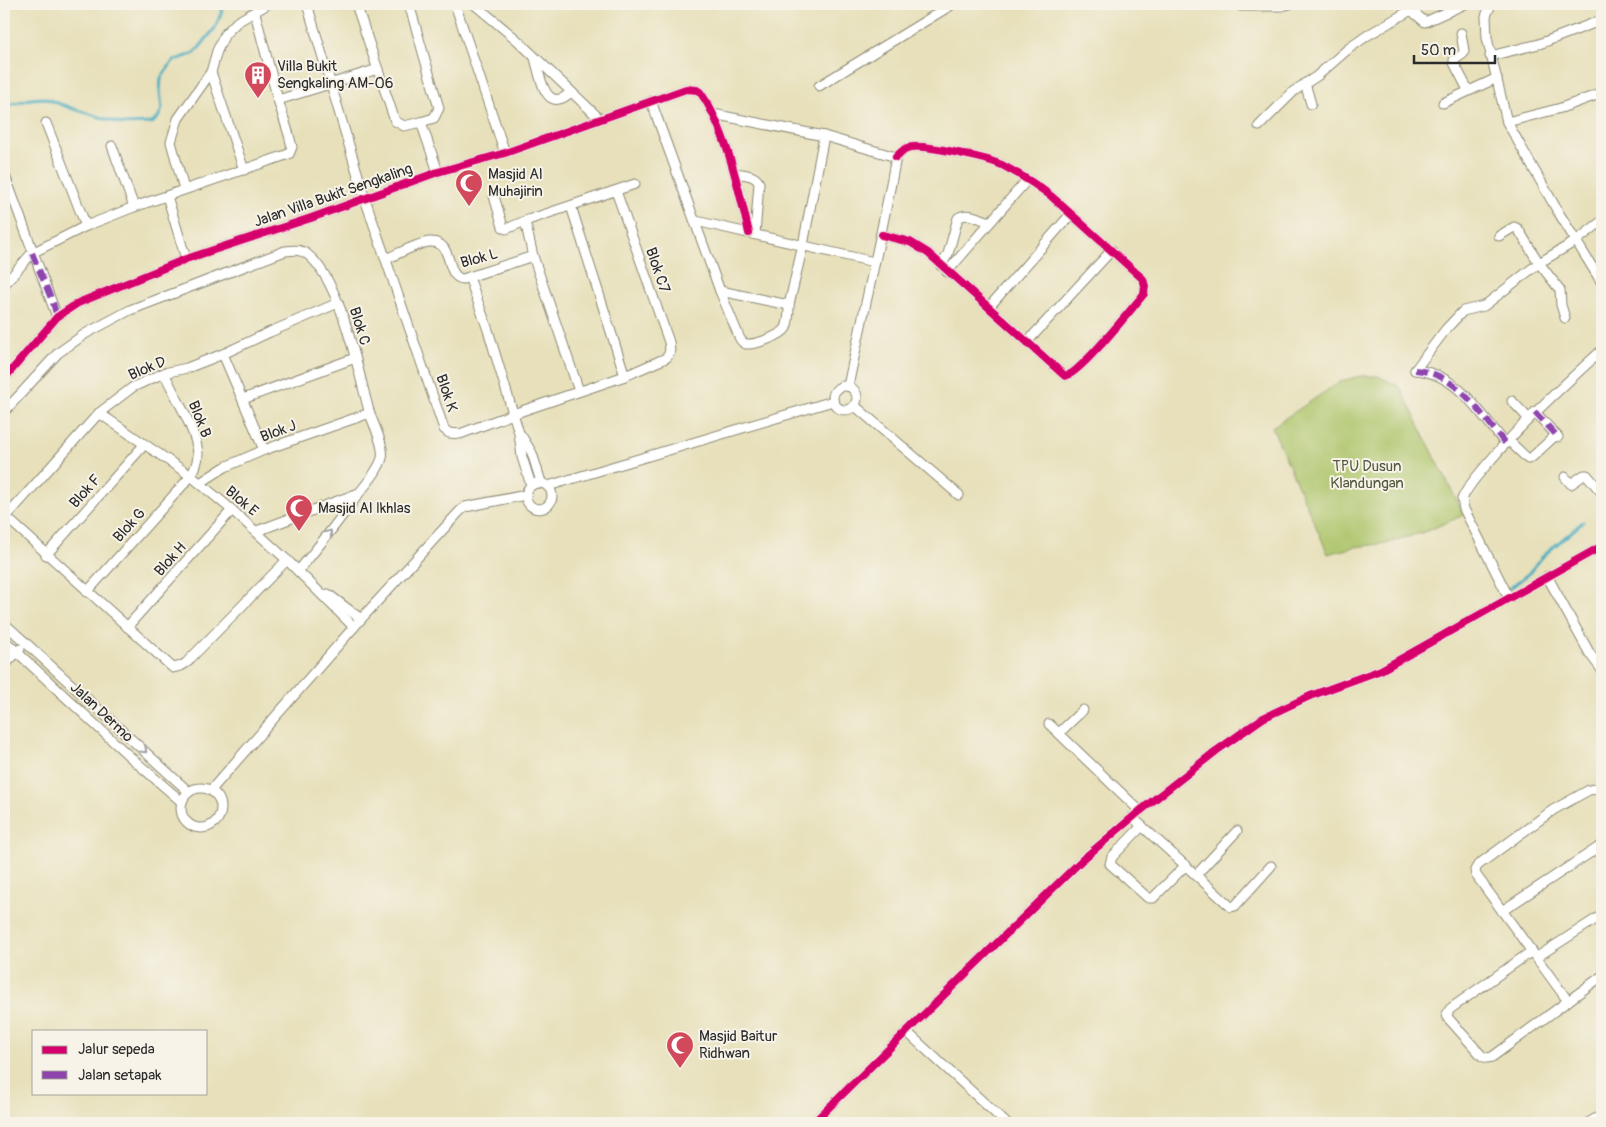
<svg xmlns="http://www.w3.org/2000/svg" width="1606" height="1127" font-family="Pangolin,sans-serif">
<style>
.green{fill:#adc56a;stroke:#6c784a}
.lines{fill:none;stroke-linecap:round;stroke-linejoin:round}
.stream{stroke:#41acc1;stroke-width:3}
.street-casing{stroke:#898672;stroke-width:11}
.street{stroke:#fff;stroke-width:9}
.quiet{stroke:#8e44ad;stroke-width:6;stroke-dasharray:12 6;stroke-linecap:butt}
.cycleway-casing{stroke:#f7f3e8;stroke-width:11}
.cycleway{stroke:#d6006c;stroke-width:8}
.oneway{stroke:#a0a0a0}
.labels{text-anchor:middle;stroke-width:4;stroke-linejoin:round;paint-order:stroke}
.poi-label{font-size:15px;fill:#2b2b2b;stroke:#f7f3e8;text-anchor:start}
.street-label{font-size:15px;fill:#2b2b2b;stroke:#f7f3e8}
.park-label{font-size:15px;fill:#52593e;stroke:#f7f3e8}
</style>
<rect width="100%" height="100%" fill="#f7f3e8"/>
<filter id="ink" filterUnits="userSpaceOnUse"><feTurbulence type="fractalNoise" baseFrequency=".02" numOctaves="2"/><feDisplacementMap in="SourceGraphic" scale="10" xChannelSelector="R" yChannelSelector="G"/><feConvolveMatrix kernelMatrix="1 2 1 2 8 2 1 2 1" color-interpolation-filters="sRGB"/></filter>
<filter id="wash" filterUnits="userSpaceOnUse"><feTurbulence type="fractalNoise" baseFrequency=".0096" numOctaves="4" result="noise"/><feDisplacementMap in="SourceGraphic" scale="20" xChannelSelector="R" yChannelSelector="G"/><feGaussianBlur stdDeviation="1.12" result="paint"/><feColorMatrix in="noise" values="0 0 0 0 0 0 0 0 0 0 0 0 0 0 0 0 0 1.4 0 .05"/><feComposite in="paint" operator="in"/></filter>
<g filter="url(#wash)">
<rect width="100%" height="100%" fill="#e7e0ba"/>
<polygon class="green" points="1360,376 1378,376 1400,387 1464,515 1427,531 1388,543 1355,547 1328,554 1272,427 1341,381"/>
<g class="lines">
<g class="stream">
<polyline points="4,106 31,99 44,98 71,108 122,124 152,123 158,118 162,109 160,91 161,78 173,61 195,53 215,28 225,4"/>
<polyline points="1510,588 1528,574 1544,555 1583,522"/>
</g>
</g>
</g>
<g filter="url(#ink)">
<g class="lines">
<g class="street-casing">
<g id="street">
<path d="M307,4L365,199L442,423L444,429L449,433L460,434L513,414L625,376L666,358C671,353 670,349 669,342L616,191"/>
<polyline points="356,4 395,121 404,126 421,122 438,172"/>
<polyline points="409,4 439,108 434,118 421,122"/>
<polyline points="455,4 505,153"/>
<polyline points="474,4 516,39 600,119"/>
<polyline points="1491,4 1486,16 1487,38 1507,122 1557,210 1602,283"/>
<polyline points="1241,6 1282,6 1290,4"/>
<polyline points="1461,33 1464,51 1463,54 1454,60 1454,63 1468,90"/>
<polyline points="1490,56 1539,44 1602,20"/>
<path d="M535,58C540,76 545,116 571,92"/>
<polyline points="211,72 244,170"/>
<polyline points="1305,83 1311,104"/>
<polyline points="819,86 953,4"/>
<polyline points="278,100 378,69"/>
<path d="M651,101L720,291L740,339C742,342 743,343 746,344C755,345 781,336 786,328C789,321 789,312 789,305"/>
<polyline points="1443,103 1497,78"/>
<path d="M713,114L824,136L896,157C882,234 864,310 848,386"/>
<polyline points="1507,122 1561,108 1602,93"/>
<polyline points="46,123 86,226"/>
<polyline points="1259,126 1294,91 1317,76 1348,49 1368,35 1411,10 1425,22 1465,4"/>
<polyline points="112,146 134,207"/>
<polyline points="4,173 57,317"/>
<path d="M735,173C744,175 755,174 759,183L755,234"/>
<polyline points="184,189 171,142 178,119 211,72 217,51 225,34 237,22 268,4"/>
<polyline points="167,196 186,259"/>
<polyline points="494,196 503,227 506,229 525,221 635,184"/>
<polyline points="571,206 625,376"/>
<polyline points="525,221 533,256 579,391"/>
<polyline points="696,221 874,262"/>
<path d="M882,235L910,242L928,253L1065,376C1078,376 1132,308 1144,294L1145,286L1143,279L1051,196C1036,184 1019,174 1002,165C986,158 928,145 912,147C905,147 901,152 896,157"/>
<polyline points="1499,236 1514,227 1518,229 1539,263 1560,290 1561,305 1565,318"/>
<path d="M386,259C398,254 417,243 430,242C455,241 444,277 463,279L533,256"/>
<path d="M941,266L948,254L958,218C967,211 980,219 990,222"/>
<polyline points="947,272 1027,180"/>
<polyline points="469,277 488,330 519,433 522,457 531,485"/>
<polyline points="4,285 32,253 86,226 134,207 289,154 292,147 289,135 278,100 255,13"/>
<polyline points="720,291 789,305 803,245 824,136"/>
<polyline points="989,307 1071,214"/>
<polyline points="1027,342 1112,250"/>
<polyline points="223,354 264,450"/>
<polyline points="1415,370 1446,329 1463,311 1484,306 1539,263 1576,241 1602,221"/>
<path d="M1415,370C1457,373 1480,413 1505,443"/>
<path d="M4,379L57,317L78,303L186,259L311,218L438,172L505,153L686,89L697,90L700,92C726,128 739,190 749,233"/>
<circle cx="845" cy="398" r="12"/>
<polyline points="243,399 355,358"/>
<polyline points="1512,401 1529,419"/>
<polyline points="855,406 959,495"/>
<path d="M4,412L58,353L85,334L130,310L285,251C293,250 300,249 307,254C341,280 358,371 369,411C373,424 385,446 382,458C378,472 365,485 357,496C338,521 319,547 298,571"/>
<polyline points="1535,412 1558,437"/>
<polyline points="99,413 191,476 232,510 287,560 354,627"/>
<polyline points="521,435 532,453 541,482"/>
<polyline points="1508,440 1528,459 1531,458 1556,435"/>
<polyline points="1565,477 1571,484 1584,475 1587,475 1602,493"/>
<circle cx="539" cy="496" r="13"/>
<polyline points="200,483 225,467 264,450 370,413"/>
<polyline points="548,486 833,401"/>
<polyline points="4,515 173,668 181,666 186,663 287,560"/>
<polyline points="6,517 99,413 133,387 164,373 187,368 223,354 270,332 338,303"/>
<polyline points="257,531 359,493"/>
<polyline points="46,555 144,445"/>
<polyline points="1547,576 1590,654 1602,670"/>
<path d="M87,592L191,476C195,469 198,462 198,454C197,432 174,394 164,373"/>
<polyline points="328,594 361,619"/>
<path d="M1509,598L1464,509L1462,499C1468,485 1479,474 1489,462C1524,421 1563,386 1602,350"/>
<polyline points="4,623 189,792"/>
<polyline points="127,627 232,510"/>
<polyline points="4,640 128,755 182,802"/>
<polyline points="4,666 20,649"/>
<polyline points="1049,724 1140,811"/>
<polyline points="1059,733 1083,710"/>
<circle cx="201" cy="808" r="20"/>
<polyline points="211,790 361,619 460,511 465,507 526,495"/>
<polyline points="1132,817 1231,907 1235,906 1271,866"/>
<polyline points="1142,826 1112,857 1110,864 1148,898 1153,898 1186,865"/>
<polyline points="1196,875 1237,831"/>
<polyline points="1502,911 1602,845"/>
<polyline points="1532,951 1450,1009 1447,1014 1448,1018 1482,1056 1487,1058 1492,1057 1602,976"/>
<polyline points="1537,957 1602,915"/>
<polyline points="1568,1001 1476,875 1475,870 1478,865 1553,810 1589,790 1596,789 1602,793"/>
<polyline points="907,1032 1006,1123"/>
<polyline points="813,1123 1082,860 1140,811 1216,751 1263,718 1310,696 1381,670 1602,546"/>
<polyline points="1588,1123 1602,1115"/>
</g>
</g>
<use href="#street" class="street"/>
<g class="quiet">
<polyline points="32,253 53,303 57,317"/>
<path d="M1415,370C1457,373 1480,413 1505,443"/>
<polyline points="1535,412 1558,437"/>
</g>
<g class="cycleway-casing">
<g id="cycleway">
<path d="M882,235L910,242L928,253L1065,376C1078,376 1132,308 1144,294L1145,286L1143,279L1051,196C1036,184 1019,174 1002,165C986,158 928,145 912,147C905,147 901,152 896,157"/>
<path d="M4,379L57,317L78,303L186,259L311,218L438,172L505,153L686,89L697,90L700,92C726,128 739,190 749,233"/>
<polyline points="813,1123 1082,860 1140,811 1216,751 1263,718 1310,696 1381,670 1602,546"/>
</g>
</g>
<use href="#cycleway" class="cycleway"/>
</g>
<defs><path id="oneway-chevron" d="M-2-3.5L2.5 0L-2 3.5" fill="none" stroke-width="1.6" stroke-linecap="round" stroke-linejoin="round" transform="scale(1.25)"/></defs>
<g class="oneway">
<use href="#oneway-chevron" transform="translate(329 533) rotate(-53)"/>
<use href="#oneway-chevron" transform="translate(144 750) rotate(43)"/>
</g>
</g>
<defs>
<g id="building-pin" transform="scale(1.4375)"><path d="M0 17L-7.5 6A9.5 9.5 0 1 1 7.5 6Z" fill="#d1495b" stroke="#f7f3e8"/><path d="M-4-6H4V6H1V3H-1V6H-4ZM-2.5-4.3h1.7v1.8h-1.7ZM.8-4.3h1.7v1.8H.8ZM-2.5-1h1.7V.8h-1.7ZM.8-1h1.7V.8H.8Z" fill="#fff"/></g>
<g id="mosque-pin" transform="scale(1.4375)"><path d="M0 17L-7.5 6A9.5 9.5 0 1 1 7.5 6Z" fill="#d1495b" stroke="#f7f3e8"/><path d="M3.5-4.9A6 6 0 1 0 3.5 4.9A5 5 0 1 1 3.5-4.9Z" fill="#fff"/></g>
</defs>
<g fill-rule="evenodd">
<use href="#building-pin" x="258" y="75"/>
<use href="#mosque-pin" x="469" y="183"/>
<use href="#mosque-pin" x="299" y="508"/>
<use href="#mosque-pin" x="680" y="1045"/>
</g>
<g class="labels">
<g class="poi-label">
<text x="277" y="71">Villa Bukit<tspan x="277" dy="17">Sengkaling AM-06</tspan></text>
<text x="488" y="179">Masjid Al<tspan x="488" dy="17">Muhajirin</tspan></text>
<text x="318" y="513">Masjid Al Ikhlas</text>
<text x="699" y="1041">Masjid Baitur<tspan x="699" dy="17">Ridhwan</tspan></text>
</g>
<g class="street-label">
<text transform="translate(333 195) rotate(-19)" y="5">Jalan Villa Bukit Sengkaling</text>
<text transform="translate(479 258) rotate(-15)" y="5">Blok L</text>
<text transform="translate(658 270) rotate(71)" y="5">Blok C7</text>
<text transform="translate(360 326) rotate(73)" y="5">Blok C</text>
<text transform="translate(147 368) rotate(-23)" y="5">Blok D</text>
<text transform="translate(447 393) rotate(71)" y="5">Blok K</text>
<text transform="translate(200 419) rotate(68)" y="5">Blok B</text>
<text transform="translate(278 431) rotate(-20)" y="5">Blok J</text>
<text transform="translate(85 491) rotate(-48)" y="5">Blok F</text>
<text transform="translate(242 501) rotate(40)" y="5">Blok E</text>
<text transform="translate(129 525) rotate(-48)" y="5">Blok G</text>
<text transform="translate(170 559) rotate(-48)" y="5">Blok H</text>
<text transform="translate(102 712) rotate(43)" y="5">Jalan Dermo</text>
</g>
<g class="park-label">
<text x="1367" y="471">TPU Dusun<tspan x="1367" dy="17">Klandungan</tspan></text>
</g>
</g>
<rect width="1606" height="1127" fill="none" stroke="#f7f3e8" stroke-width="20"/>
<rect x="32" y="1030" width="175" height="65" fill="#f7f3e8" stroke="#a5a39c"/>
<rect x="42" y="1046" width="25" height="8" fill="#d6006c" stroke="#a5a39c"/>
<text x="78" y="1054" font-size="15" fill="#2b2b2b">Jalur sepeda</text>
<rect x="42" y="1071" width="25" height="8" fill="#8e44ad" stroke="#a5a39c"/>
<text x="78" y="1080" font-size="15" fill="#2b2b2b">Jalan setapak</text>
<path d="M1414 55v8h81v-8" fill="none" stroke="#2b2b2b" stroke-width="2.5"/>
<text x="1421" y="55" font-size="15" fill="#2b2b2b" stroke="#f7f3e8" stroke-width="4" paint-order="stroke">50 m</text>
</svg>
